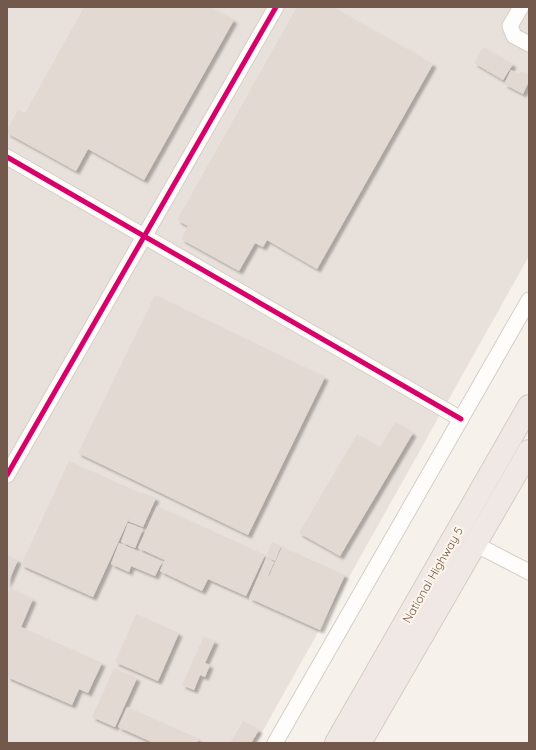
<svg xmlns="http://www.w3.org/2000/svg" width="536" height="750" font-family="Quicksand,sans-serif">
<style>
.industrial{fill:#e8e1db}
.building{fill:#e2d9d2;filter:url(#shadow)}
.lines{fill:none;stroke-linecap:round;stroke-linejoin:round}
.minor-casing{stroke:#d5cec8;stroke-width:17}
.highway-casing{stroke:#d5ccc6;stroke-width:24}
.minor{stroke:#fefdfc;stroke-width:15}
.highway{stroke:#f0e8e4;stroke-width:22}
.cycleway-casing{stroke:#fef6eb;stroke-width:8}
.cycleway{stroke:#d6006c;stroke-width:5}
.labels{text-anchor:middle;stroke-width:4;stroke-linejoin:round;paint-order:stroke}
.street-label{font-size:12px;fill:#72594c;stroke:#fef6eb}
</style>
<defs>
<filter id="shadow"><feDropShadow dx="3.5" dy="3.5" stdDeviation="1" flood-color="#0004"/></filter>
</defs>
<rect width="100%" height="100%" fill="#f6f1ea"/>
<polygon class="industrial" points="7,7 529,7 529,256 256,743 7,743"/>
<g class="building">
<polygon points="84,7 211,7 234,20 144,180 88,149 76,171 7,133 7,130 18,110 25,113"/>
<polygon points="297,7 333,7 433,64 317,269 267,240 263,247 255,243 239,271 181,239 188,226 177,220"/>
<polygon points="483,47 513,64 503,80 474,63"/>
<polygon points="511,70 519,74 521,71 529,75 529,81 523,94 504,84"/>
<polygon points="155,295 325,377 248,535 78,453"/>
<polygon points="395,422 413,433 340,556 299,533 357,434 380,447"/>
<polygon points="69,461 140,493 141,492 156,498 143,527 128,521 131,514 93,597 21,565"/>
<polygon points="157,506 265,555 246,596 208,579 202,591 160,571 165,560 138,548"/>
<polygon points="128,523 143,529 135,548 121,542"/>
<polygon points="272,542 281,546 275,561 266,557"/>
<polygon points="119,543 162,562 155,576 131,566 129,572 111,564"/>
<polygon points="282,547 345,575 320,630 249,598 266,558 274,562 268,576 269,576"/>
<polygon points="7,555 18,560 7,585"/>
<polygon points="10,588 33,599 21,627 102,663 88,693 79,689 72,705 7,677 7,595"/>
<polygon points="136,614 179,633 158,681 115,662"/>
<polygon points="204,636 215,641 205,663 210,665 205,677 200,675 194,690 182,685"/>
<polygon points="114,668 137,678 115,727 92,717"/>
<polygon points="127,707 199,739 197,743 154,743 118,727"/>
<polygon points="243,721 259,730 251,743 230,743"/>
</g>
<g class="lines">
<g class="minor-casing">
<g id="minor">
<polyline points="521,7 510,26 514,36 529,44"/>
<polyline points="7,157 461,419"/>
<polyline points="7,475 276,7"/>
<polyline points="475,544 529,572"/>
<polyline points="275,743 529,300"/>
</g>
</g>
<g class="highway-casing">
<g id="highway">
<polyline points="336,743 529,406"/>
<polyline points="360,743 529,451"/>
</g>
</g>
<use href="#minor" class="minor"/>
<use href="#highway" class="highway"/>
<g class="cycleway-casing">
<g id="cycleway">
<polyline points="7,157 461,419"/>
<polyline points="7,475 276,7"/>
</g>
</g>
<use href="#cycleway" class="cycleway"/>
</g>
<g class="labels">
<g class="street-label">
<text transform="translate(433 575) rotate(-60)" y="4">National Highway 5</text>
</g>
</g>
<rect width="536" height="750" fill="none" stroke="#72594c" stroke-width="16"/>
</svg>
